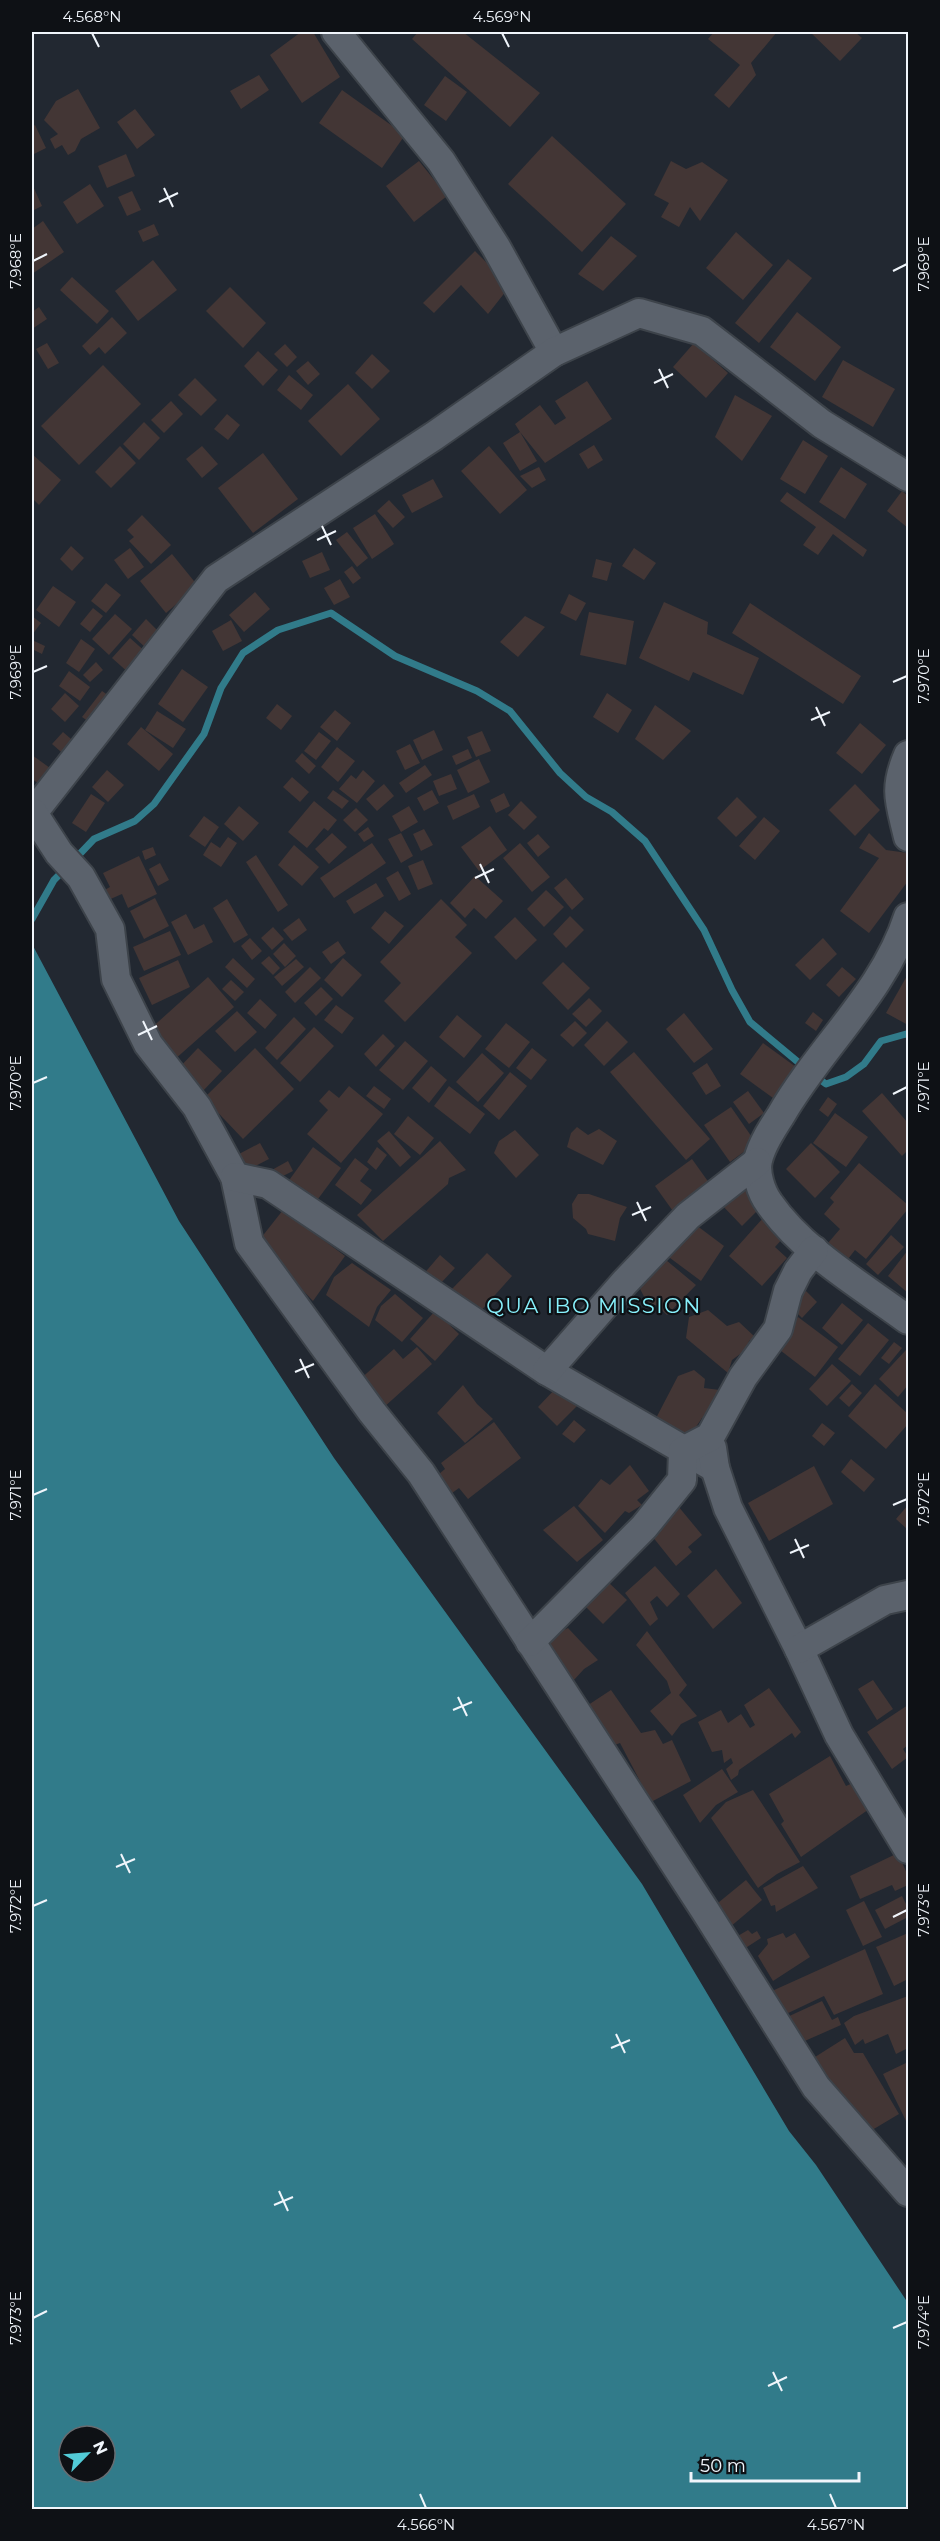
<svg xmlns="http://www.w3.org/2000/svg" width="940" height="2541" font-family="Montserrat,sans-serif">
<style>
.water{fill:#317b8a;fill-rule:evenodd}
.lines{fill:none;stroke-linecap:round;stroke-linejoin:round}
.stream{stroke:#317b8a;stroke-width:7}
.building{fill:#433635}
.minor-casing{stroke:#3d434a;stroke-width:32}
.minor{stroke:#5b626c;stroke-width:28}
.ticks{fill:none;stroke:#f0f5fb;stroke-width:2}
.labels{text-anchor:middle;stroke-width:4.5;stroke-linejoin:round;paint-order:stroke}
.quarter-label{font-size:21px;letter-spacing:1.5px;fill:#88f2fd;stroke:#0e1115}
.neatline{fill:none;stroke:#f0f5fb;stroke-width:2}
.ticks-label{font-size:15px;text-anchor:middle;fill:#f0f5fb}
</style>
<rect width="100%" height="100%" fill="#222831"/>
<path class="water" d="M32,944L179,1221L334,1458L642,1884L789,2131L816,2165L908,2303V2509H32ZM69,2436H105V2472H69Z"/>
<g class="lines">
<g class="stream">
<polyline points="74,860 94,839 135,821 154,804 204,734 221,688 243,653 278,630 331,613 395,656 477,691 510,711 560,773 586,797 612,812 645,841 704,930 732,990 750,1022 804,1067"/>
<polyline points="32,919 54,880 66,868"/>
<polyline points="815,1076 826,1084 846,1077 864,1064 881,1041 906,1034 908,1035"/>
</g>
</g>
<g class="building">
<polygon points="301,32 313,32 340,77 302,103 270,55"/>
<polygon points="418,32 463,32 540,93 510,127 412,39"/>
<polygon points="714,32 777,32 751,63 756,75 729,108 714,95 740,65 708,39"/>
<polygon points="810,32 855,32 862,38 840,61"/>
<polygon points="259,75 269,90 241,109 230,91"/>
<polygon points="445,76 467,92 446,121 424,105"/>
<polygon points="78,89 100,128 81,139 75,151 68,155 62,145 55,149 50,139 58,134 44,120 56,101"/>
<polygon points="342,90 405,135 382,168 319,123"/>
<polygon points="135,109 155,135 137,149 117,122"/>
<polygon points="35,125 46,148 32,155 32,127"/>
<polygon points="552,136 626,204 582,252 508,184"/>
<polygon points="126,154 135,176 107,188 98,166"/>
<polygon points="419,161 447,196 414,222 386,186"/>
<polygon points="671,161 686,169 702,162 728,180 700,221 690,207 679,227 661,217 669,203 654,195"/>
<polygon points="32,184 42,206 32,211"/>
<polygon points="90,184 104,206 77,224 63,202"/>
<polygon points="132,191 141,210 127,216 118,197"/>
<polygon points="43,221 64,252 32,274 32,229"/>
<polygon points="154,224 159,235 143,242 138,231"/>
<polygon points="736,232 773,265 743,300 706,268"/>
<polygon points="611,236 637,256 603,291 578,274"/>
<polygon points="475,251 510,286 488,314 461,285 434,313 423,303"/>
<polygon points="788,259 812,278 759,343 735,323"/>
<polygon points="153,260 177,290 138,321 115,291"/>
<polygon points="72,277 109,311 97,324 60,290"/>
<polygon points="230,287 266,323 243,348 206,311"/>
<polygon points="39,307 47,319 32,329 32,312"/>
<polygon points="797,312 841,347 815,381 770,347"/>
<polygon points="112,317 127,333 105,354 99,347 90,355 82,346"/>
<polygon points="47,343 59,363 48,369 36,349"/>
<polygon points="694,343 728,373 706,398 673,367"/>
<polygon points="285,344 297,357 287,367 274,354"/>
<polygon points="258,351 278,370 263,386 244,366"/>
<polygon points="372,354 390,371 372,389 355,373"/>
<polygon points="843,360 895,389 873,427 822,397"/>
<polygon points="308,361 320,374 308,385 296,371"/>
<polygon points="103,365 141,404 79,465 41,426"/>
<polygon points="289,375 313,395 301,410 277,390"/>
<polygon points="195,378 217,400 201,416 178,395"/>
<polygon points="587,381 612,419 545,463 520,432 537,461 520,471 503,443 520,432 515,424 540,405 555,425 566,418 555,401"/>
<polygon points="348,384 380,419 341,456 308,421"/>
<polygon points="735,395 772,416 742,461 715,437"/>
<polygon points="171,401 183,414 164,433 151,420"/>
<polygon points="227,414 240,425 228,440 214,429"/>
<polygon points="144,422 160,438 139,460 123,444"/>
<polygon points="803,440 828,456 805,494 780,479"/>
<polygon points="594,445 603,460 588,469 579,454"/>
<polygon points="120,446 136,463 111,488 95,472"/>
<polygon points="202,446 218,464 202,478 186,459"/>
<polygon points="489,446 527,490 500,514 461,471"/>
<polygon points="263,453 298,499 253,533 218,488"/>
<polygon points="32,454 61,480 39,505 32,498"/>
<polygon points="539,467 546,480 532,488 520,476"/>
<polygon points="841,467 867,484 845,519 819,502"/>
<polygon points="433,479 443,497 412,513 402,495"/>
<polygon points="902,491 908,496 908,528 887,511"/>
<polygon points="787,492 867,550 863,557 833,534 818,555 803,545 816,527 780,501"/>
<polygon points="389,500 405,517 393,528 377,511"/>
<polygon points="375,514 394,544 372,559 353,528"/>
<polygon points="142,515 171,545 151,564 129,541 134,537 127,530"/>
<polygon points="347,532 368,558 357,567 336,540"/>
<polygon points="71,546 84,558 72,571 60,559"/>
<polygon points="130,548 144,567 128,579 114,560"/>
<polygon points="634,548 656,563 644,580 622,566"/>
<polygon points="322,552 330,570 310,578 302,561"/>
<polygon points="172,554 198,586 166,613 140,581"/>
<polygon points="596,559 612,563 607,581 592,577"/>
<polygon points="352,566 361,578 353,584 344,572"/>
<polygon points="340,579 350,597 334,605 324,588"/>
<polygon points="106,583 121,595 106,613 91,601"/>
<polygon points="53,586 76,602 59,627 36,610"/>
<polygon points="255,592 270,609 244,632 229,615"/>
<polygon points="569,594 586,603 576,621 560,613"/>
<polygon points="664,602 708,622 707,634 759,658 743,695 693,672 689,681 639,658"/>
<polygon points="750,603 861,676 843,704 732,633"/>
<polygon points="93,608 103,616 90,632 80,624"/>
<polygon points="589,612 634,621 626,665 580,655"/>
<polygon points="115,614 132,629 109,655 92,639"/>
<polygon points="32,616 41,623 32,635"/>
<polygon points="525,616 545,627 518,657 500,642"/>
<polygon points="146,619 162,635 148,650 132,635"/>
<polygon points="231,620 242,641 223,651 212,631"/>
<polygon points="130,638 148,654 130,674 112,658"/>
<polygon points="81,639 95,649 79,672 66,663"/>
<polygon points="32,640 45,646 42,654 32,649"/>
<polygon points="96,662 103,670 90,682 83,675"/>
<polygon points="182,669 208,687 183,722 158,704"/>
<polygon points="69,671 90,687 80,701 59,686"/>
<polygon points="102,691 112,698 92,724 82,717"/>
<polygon points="65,693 79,706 65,722 51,709"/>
<polygon points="607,693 632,710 618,733 593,717"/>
<polygon points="277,704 292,716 281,730 266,718"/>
<polygon points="655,705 691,731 663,760 635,739"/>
<polygon points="335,710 351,723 337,741 320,727"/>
<polygon points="157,711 186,729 173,748 145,730"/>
<polygon points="860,723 886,745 862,774 836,753"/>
<polygon points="141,727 173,754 159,771 127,744"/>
<polygon points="434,730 443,750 422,760 413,740"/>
<polygon points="482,731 491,751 476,757 467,737"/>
<polygon points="63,732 78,745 68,758 52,744"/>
<polygon points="319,732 331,741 316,760 304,751"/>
<polygon points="410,744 420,763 405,770 396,751"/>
<polygon points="337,747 355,761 338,782 321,767"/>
<polygon points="468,749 472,758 456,765 452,756"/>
<polygon points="302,753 316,766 309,774 295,761"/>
<polygon points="32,755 57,773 46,789 32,779"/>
<polygon points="479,759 490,782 468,793 457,770"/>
<polygon points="425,765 432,775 406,793 399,783"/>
<polygon points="107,770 124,785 108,802 92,787"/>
<polygon points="363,770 375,781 357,803 339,789 351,775 356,779"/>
<polygon points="451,774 457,789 439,796 433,781"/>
<polygon points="292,777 309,792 300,802 283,787"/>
<polygon points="384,784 394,796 377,811 366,799"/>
<polygon points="855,784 880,810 855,836 829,810"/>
<polygon points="333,790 349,801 342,809 327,798"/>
<polygon points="432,790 439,803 424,811 417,798"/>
<polygon points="504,793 510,806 496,813 490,800"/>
<polygon points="91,794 105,803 86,832 72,823"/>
<polygon points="474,794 480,807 453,820 447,806"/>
<polygon points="737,797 757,817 736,837 717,818"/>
<polygon points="314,801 337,820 328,831 324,828 307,848 288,832"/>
<polygon points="521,801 537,817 524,830 508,815"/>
<polygon points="239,806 259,823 243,841 224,824"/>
<polygon points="409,806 418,822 401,832 392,816"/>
<polygon points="356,808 368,820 355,832 343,820"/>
<polygon points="204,816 219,827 205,847 189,836"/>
<polygon points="764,817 780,831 755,860 739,846"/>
<polygon points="490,826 507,850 479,871 461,847"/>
<polygon points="368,827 374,836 364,842 358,834"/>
<polygon points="424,829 433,845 421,851 413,834"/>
<polygon points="332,833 347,847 329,864 315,849"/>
<polygon points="401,833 413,856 401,863 388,839"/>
<polygon points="869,833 886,850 908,853 908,881 869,933 840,911 879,858 859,848"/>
<polygon points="538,834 550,847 538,857 527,843"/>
<polygon points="228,837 237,843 221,867 203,855 211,842 220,848"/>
<polygon points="372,843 386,863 334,898 320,878"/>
<polygon points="520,843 550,877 532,892 503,858"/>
<polygon points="294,845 319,867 302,886 278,865"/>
<polygon points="153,847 156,855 145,860 142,851"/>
<polygon points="256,855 288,905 278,912 246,862"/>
<polygon points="139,856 157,894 128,908 122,894 106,901 101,892 110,887 103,873"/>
<polygon points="423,860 433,884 418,890 408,866"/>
<polygon points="160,863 169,880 158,886 149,869"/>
<polygon points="398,871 411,894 399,901 386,878"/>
<polygon points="475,876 503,901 486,919 474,908 465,918 450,903"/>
<polygon points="566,878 584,899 572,910 554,888"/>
<polygon points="376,883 384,896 354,914 346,901"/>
<polygon points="546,890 564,907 544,927 527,909"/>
<polygon points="155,898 169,926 144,939 130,911"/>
<polygon points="227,899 248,935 234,943 213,908"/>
<polygon points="441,899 467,925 455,937 472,953 405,1022 384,1001 401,983 380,962"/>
<polygon points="385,911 404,926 389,944 371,928"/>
<polygon points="186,914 194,929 204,924 213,942 188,955 171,922"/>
<polygon points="570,916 584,930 566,948 553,934"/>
<polygon points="515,917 537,940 516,960 494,937"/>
<polygon points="299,918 307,930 292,941 283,930"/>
<polygon points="273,927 284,939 272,950 261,938"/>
<polygon points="170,931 181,955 144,971 133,947"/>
<polygon points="250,938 262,951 252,960 241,946"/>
<polygon points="823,938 837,954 810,980 795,965"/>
<polygon points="338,941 346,953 331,964 322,952"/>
<polygon points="284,943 296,956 285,967 273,954"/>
<polygon points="269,956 280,968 273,975 261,963"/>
<polygon points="233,958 255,979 247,988 225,967"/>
<polygon points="343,958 362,975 342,997 324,980"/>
<polygon points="296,959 304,967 282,986 274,977"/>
<polygon points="178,960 190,987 152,1005 139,978"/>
<polygon points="563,962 590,988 568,1010 542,983"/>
<polygon points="310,967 321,978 295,1003 285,992"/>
<polygon points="842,967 856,979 839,997 826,985"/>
<polygon points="908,974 908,1025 886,1013"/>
<polygon points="208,977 234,1007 174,1060 148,1031"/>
<polygon points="231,980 244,992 235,1001 222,989"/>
<polygon points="321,987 333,999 316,1016 304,1003"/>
<polygon points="589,998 602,1011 586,1027 572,1014"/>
<polygon points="260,999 277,1015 265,1029 247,1013"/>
<polygon points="336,1005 354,1018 342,1034 324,1020"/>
<polygon points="237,1011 257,1032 235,1052 215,1031"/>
<polygon points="813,1012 823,1020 816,1031 805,1023"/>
<polygon points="684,1013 713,1049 694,1063 666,1029"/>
<polygon points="457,1015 482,1036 464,1058 439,1037"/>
<polygon points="294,1017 306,1029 277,1060 265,1048"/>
<polygon points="575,1021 587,1033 573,1047 560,1035"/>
<polygon points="607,1021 628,1042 604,1066 584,1045"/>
<polygon points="506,1023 530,1042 509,1068 485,1049"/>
<polygon points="314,1027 334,1046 300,1082 280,1063"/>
<polygon points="383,1034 395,1046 376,1067 364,1054"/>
<polygon points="405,1041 428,1061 403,1090 379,1070"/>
<polygon points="763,1043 796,1067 773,1098 740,1074"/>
<polygon points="198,1048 222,1071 201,1093 177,1070"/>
<polygon points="255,1048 294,1089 243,1139 204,1098"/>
<polygon points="532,1048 547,1060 531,1080 516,1068"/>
<polygon points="634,1052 710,1139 686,1160 610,1072"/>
<polygon points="482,1053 504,1073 478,1102 456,1082"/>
<polygon points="707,1063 721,1086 706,1095 692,1073"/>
<polygon points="431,1066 447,1080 429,1103 412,1088"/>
<polygon points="510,1072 527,1086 499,1120 483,1106"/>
<polygon points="349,1086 383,1114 341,1163 307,1134 328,1110 319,1101 329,1090 339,1098"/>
<polygon points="374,1086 391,1099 384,1109 366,1096"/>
<polygon points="449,1086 485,1114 470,1134 434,1106"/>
<polygon points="748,1091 764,1113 749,1124 733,1102"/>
<polygon points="882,1093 908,1123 908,1150 902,1156 862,1111"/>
<polygon points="828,1097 837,1104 828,1117 819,1110"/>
<polygon points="731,1107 756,1143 730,1162 704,1125"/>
<polygon points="835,1113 868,1137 846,1167 813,1143"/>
<polygon points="408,1116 434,1138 420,1155 394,1134"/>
<polygon points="577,1127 588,1135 599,1129 617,1141 603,1165 567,1147 571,1133"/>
<polygon points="515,1130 539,1155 516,1178 494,1153 499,1141"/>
<polygon points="389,1131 411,1157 400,1167 377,1141"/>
<polygon points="440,1141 466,1170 449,1178 448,1184 383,1241 357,1215"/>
<polygon points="260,1143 269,1159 248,1170 239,1154"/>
<polygon points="811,1143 840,1172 815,1198 786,1169"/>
<polygon points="313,1147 341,1168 312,1207 285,1186"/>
<polygon points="377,1147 387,1155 376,1170 367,1162"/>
<polygon points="355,1158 369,1169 360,1181 372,1190 361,1205 335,1185"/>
<polygon points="692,1159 712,1187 675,1214 655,1186"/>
<polygon points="288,1161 293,1171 275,1180 270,1171"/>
<polygon points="859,1163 908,1205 908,1209 866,1259 855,1250 848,1259 828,1243 840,1229 824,1214 834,1202 830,1198"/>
<polygon points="741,1182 763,1205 742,1226 720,1203"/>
<polygon points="578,1194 589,1194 627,1207 620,1218 615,1241 588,1234 586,1229 573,1218 572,1204"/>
<polygon points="283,1210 345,1256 313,1301 257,1243"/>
<polygon points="763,1218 784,1237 775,1247 787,1258 762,1286 729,1256"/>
<polygon points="692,1222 724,1246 701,1281 666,1255"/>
<polygon points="891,1235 904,1247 878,1275 866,1264"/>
<polygon points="908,1250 908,1293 888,1276"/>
<polygon points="487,1253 512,1276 479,1313 451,1290"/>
<polygon points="440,1255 455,1268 440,1284 422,1276"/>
<polygon points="666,1260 696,1285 667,1315 656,1305 649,1306 638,1285"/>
<polygon points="352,1263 391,1290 377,1307 369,1327 326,1295 334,1277"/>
<polygon points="806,1291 817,1302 802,1318 791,1307"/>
<polygon points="395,1294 423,1318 402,1342 375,1320 381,1306"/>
<polygon points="842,1303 863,1320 842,1345 822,1328"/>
<polygon points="708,1310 727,1326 739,1322 755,1337 749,1341 747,1349 732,1360 728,1373 686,1338 689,1317"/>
<polygon points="435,1311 459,1334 435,1361 410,1339"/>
<polygon points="798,1317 838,1347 815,1377 776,1347"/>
<polygon points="868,1323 889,1340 860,1376 838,1359"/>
<polygon points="894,1342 902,1348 889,1364 881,1358"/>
<polygon points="417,1347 432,1364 383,1408 358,1381 394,1349 403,1359"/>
<polygon points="906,1350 908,1352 908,1385 898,1397 879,1379"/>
<polygon points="832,1364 851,1381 827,1406 809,1389"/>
<polygon points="694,1370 705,1379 704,1388 720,1390 708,1416 702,1418 685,1443 654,1422 678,1376"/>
<polygon points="852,1384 862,1393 849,1407 839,1398"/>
<polygon points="875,1384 908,1414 908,1424 886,1449 848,1416"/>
<polygon points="463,1385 477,1404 493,1419 465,1443 437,1413"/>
<polygon points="557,1387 577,1406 557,1426 538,1407"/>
<polygon points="574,1420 586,1430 574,1443 562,1434"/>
<polygon points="494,1422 521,1458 468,1499 459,1488 448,1496 434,1478 445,1469 441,1463"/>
<polygon points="822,1423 835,1433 824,1446 812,1436"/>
<polygon points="851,1459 875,1479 864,1492 841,1472"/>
<polygon points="630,1465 649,1491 637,1500 642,1505 629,1513 625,1511 605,1533 578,1506 601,1479 610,1485"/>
<polygon points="814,1466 833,1504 769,1541 748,1503"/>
<polygon points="908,1505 908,1530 896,1519"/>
<polygon points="574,1506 603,1540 577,1562 543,1530"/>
<polygon points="678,1506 702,1535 688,1547 692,1552 676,1566 652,1536"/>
<polygon points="655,1566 680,1594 667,1607 657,1596 650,1602 658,1619 650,1626 625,1593"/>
<polygon points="716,1569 742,1603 713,1629 687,1596"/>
<polygon points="606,1580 627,1600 603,1624 583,1604"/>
<polygon points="568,1628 598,1660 584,1669 573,1681 550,1658 548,1645 554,1634"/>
<polygon points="647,1631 687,1685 679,1695 697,1716 681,1724 672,1736 650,1711 671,1693 667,1681 636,1645"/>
<polygon points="873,1680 893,1709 877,1720 858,1689"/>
<polygon points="769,1688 801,1732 795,1738 792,1733 739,1770 738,1775 731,1780 726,1769 733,1763 731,1758 724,1763 722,1750 712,1752 698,1722 721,1710 728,1723 741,1714 750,1728 755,1725 744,1705"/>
<polygon points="611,1690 641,1733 655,1730 663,1744 672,1740 691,1781 651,1802 620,1743 607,1748 582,1709"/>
<polygon points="908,1705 908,1745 903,1749 908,1757 892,1769 867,1732"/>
<polygon points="830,1756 846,1786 855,1782 872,1807 801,1857 781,1824 784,1821 769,1794"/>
<polygon points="722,1769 738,1792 716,1805 700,1823 683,1795"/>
<polygon points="753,1790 800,1862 777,1874 758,1888 711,1818 726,1802"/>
<polygon points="898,1853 908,1876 908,1885 895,1891 892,1885 860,1899 850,1876"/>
<polygon points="803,1866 818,1888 776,1912 775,1905 771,1906 763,1888"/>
<polygon points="746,1880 762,1900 730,1927 713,1907"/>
<polygon points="902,1896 908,1908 908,1917 885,1929 875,1910"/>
<polygon points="864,1901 882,1937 863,1946 846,1910"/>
<polygon points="748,1930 752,1934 757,1931 761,1938 744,1949 736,1937"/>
<polygon points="783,1933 786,1938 795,1933 810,1957 773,1981 758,1956 768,1944 767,1939"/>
<polygon points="908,1933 908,1979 894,1986 876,1947"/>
<polygon points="865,1949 883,1994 834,2015 824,1996 784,2015 772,1991"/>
<polygon points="908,1996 908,2048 896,2054 888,2034 865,2044 863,2039 855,2045 844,2023 854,2016"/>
<polygon points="822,2001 832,2020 838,2017 841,2025 798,2044 785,2018"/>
<polygon points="845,2038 854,2053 863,2053 899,2114 862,2136 815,2057"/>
<polygon points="908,2062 908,2125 883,2074"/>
</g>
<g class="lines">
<g class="minor-casing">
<g id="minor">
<polyline points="336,32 441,161 496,247 554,352"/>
<path d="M908,755C893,790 900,802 908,837"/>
<polyline points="32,812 33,813 216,579 434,436 554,352 639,313 702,331 822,424 908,477"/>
<polyline points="33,813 59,853 81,877 110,929 116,979 148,1044 197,1107 235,1177 249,1243 372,1412 421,1473 706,1912 816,2087 908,2192"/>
<path d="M908,917C884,992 820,1047 781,1115C772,1129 762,1144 758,1160C755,1173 761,1192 769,1203C803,1252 861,1285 908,1320"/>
<polyline points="235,1177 268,1184 547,1371 715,1468"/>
<polyline points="547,1371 625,1282 688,1216 757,1162"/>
<polyline points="712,1448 715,1468 728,1508 799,1649 839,1735 908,1849"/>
<polyline points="530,1642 644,1527 682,1480 683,1451 710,1437 743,1377 778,1329 788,1291 798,1271 814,1250"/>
<polyline points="799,1649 885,1600 908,1595"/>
</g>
</g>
<use href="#minor" class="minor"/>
</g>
<path class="ticks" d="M92,33L99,47M502,33L509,47M164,188L173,207M159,202L178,193M33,261L47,254M893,271L907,264M659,369L668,388M654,383L673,374M322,526L331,545M317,540L336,531M33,672L47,666M893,682L907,676M816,707L825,726M811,720L830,712M480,864L489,883M475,878L494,869M143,1021L152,1040M138,1035L157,1026M33,1083L47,1077M893,1094L907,1087M637,1202L646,1221M632,1215L651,1207M300,1359L309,1378M295,1372L314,1364M33,1495L47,1489M893,1505L907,1499M795,1539L804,1558M790,1553L809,1545M458,1697L467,1716M453,1710L472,1702M121,1854L130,1873M116,1867L135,1859M33,1906L47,1900M893,1917L907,1910M616,2034L625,2053M611,2048L630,2040M279,2191L288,2211M274,2205L293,2197M33,2318L47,2311M893,2328L907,2322M773,2372L782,2391M768,2386L787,2377M420,2494L426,2508M830,2494L836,2508"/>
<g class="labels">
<g class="quarter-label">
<text x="594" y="1313">QUA IBO MISSION</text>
</g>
</g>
<rect width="940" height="2541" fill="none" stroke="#0e1115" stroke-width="66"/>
<g transform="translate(87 2454) rotate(65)"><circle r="28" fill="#0e1115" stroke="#686c71" stroke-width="1.5"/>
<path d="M0-4.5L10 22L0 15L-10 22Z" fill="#52cbd7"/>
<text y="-9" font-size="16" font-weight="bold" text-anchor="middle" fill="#f0f5fb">N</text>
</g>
<path d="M691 2472v9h168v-9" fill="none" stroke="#f0f5fb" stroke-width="3"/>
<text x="700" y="2472" font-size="18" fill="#f0f5fb" stroke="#0e1115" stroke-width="4.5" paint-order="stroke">50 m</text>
<rect x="33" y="33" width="874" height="2475" class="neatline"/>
<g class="ticks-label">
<text x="92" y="22">4.568°N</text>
<text x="502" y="22">4.569°N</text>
<text transform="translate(16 261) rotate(-90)" y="5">7.968°E</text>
<text transform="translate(924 264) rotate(-90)" y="5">7.969°E</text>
<text transform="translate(16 672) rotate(-90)" y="5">7.969°E</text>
<text transform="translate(924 676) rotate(-90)" y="5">7.970°E</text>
<text transform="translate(16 1083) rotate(-90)" y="5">7.970°E</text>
<text transform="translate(924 1087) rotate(-90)" y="5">7.971°E</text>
<text transform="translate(16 1495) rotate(-90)" y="5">7.971°E</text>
<text transform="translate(924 1499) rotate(-90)" y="5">7.972°E</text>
<text transform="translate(16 1906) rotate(-90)" y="5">7.972°E</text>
<text transform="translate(924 1910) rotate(-90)" y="5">7.973°E</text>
<text transform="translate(16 2318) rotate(-90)" y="5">7.973°E</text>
<text transform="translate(924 2322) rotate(-90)" y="5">7.974°E</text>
<text x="426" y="2530">4.566°N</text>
<text x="836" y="2530">4.567°N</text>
</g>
</svg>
